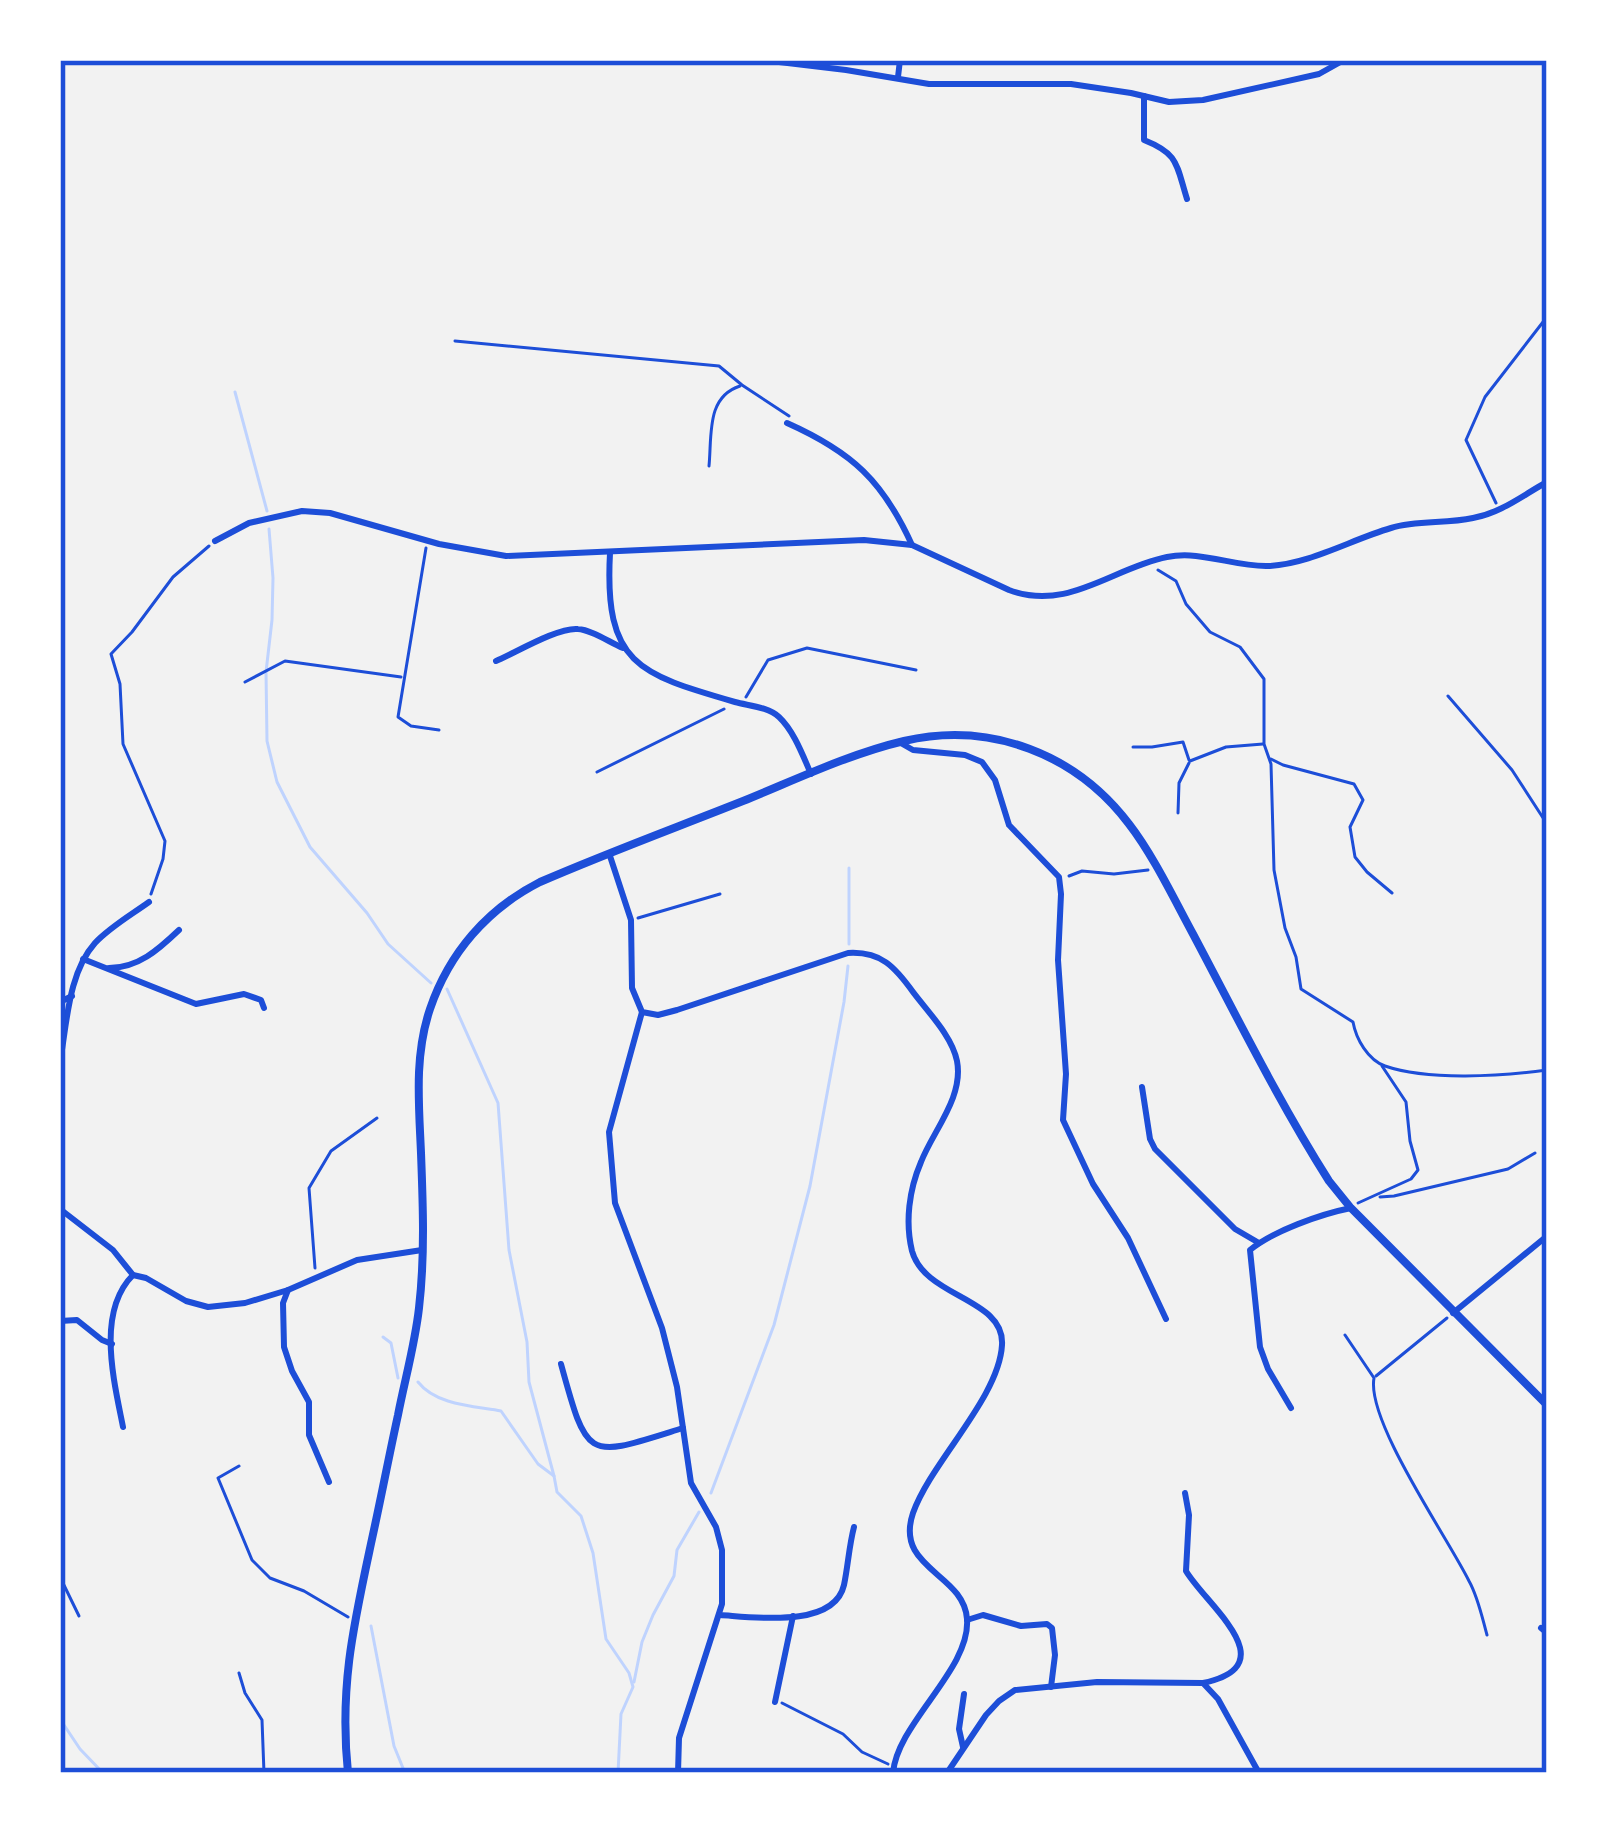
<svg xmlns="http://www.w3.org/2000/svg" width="1607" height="1833" font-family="Montserrat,sans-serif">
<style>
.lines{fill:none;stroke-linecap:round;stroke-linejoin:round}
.stream{stroke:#bfd3fe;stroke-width:3}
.path{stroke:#1d4ed8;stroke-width:3}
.minor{stroke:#1d4ed8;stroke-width:6}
.tertiary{stroke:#1d4ed8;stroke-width:8}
.neatline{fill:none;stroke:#1d4ed8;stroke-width:4.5}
</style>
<rect width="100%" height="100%" fill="#f2f2f2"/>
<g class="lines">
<g class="stream">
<polyline points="235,392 267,511"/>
<polyline points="269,529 273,578 272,620 266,672 267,741 277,782 310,847 367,913 388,944 431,983"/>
<polyline points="849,944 849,868"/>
<polyline points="447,989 498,1103 509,1250 527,1342 529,1382 554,1476"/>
<polyline points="383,1337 391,1343 398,1378"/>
<path d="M418,1382C436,1405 473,1406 501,1411L538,1464L554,1476L557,1492L581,1516L593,1553L606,1639L629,1673L633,1687L621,1714L618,1773"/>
<polyline points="711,1493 774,1325 810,1186 844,1002 848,966"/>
<polyline points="371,1626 394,1746 405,1773"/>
<polyline points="634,1682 642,1642 653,1615 674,1576 677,1550 699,1512"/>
<polyline points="60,1719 80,1749 103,1773"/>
</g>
<g class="path">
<polyline points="455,341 719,366 742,385 789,416"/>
<path d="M709,466C712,435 706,397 740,386"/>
<polyline points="1496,503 1466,440 1485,397 1543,322"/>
<polyline points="426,548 398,717 411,726 439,730"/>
<path d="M1158,570L1176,581L1186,604L1210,632L1240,647L1264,679V744L1271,764L1274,870L1285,928L1296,957L1301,989L1353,1022C1356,1039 1368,1060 1385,1066C1428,1081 1502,1076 1547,1070"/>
<polyline points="245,682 285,661 401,677"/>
<polyline points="1448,696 1512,770 1547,824"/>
<polyline points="746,697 768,660 807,648 916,670"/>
<polyline points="1133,747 1152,747 1183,742 1189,760"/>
<polyline points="1271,759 1283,765 1354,784 1363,800 1350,827 1355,857 1367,872 1392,893"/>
<polyline points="1190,761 1226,747 1263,744"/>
<polyline points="597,772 724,709"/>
<polyline points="1178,813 1179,783 1189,763"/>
<polyline points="1069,876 1082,871 1114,874 1148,870"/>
<polyline points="151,894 163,859 165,841 123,744 120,684 111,654 132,632 173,577 209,546"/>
<polyline points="638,918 720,894"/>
<polyline points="1380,1197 1394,1196 1508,1169 1535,1153"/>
<polyline points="1358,1203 1411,1179 1418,1170 1410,1141 1406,1102 1382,1066"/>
<polyline points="315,1268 309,1188 331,1151 377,1118"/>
<path d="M1345,1335L1374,1378C1366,1421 1448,1538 1469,1581C1478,1597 1482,1617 1487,1635"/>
<polyline points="1376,1376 1447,1318"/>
<polyline points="239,1466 218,1478 252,1560 270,1578 304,1591 348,1617"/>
<polyline points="60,1577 79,1616"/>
<polyline points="239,1673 245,1693 262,1720 264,1773"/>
<polyline points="782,1703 843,1734 862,1752 888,1764"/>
</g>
<g class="minor">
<polyline points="762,60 846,70 929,84 1071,84 1131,93 1169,102 1203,100 1319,74 1344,60"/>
<polyline points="898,77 900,60"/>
<path d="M1144,96V140C1179,154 1176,164 1187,199"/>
<path d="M787,423C852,452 883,481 912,545"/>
<path d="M215,541L249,523L302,511L330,513L439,544L506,556L864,540L912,545L1009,590C1068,612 1112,568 1167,557C1201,550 1234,567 1268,566C1310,564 1350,540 1391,528C1417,520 1446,524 1473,518C1501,513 1523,495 1547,482"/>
<path d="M610,553C604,664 638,674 735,702C750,706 768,707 779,717C794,731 803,756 811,774"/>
<path d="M496,661C515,653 558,627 578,629C592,630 609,642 623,648"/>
<polyline points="899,742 913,750 965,755 982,762 995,780 1009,825 1059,877 1061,894 1058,960 1066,1074 1063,1120 1093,1184 1128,1238 1166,1319"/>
<path d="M609,853L631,920L632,988L642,1012L658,1015L677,1010L848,953C881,951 895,967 913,992C928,1012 952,1036 957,1061C964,1097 933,1131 921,1162C909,1190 905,1222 912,1251C925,1298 1005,1298 1002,1345C999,1398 931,1462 913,1513C894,1569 964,1573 967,1619C971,1669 897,1723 893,1773"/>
<polyline points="83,959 196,1004 244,994 261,1000 264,1008"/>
<path d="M109,968C138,968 158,950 179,930"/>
<polyline points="60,1002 72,996"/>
<polyline points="642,1012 609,1132 615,1203 662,1328 677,1387 691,1483 716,1527 722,1550 722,1604 679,1738 678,1773"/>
<path d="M60,1062C67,1024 68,973 95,943C110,927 131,915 149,902"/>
<polyline points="1142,1087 1150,1139 1155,1149 1235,1229 1259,1243"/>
<polyline points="60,1209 113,1250 133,1275 146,1278 186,1301 208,1307 245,1303 288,1290 357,1260 422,1250"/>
<polyline points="288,1290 283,1303 284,1347 292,1371 309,1402 309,1435 329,1482"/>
<polyline points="1453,1313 1547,1236"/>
<polyline points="60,1321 77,1320 102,1340 112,1344"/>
<path d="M561,1364C588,1463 587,1458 683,1428"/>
<path d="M1291,1408L1268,1369L1260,1347L1250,1250C1273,1231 1321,1214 1351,1208"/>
<path d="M123,1427C114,1381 96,1312 133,1275"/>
<path d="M1185,1493L1189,1515L1186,1571C1206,1605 1288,1665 1203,1683"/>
<path d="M720,1615C753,1617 834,1629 844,1585C848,1566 849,1546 854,1527"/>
<polyline points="967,1620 983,1615 1021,1626 1047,1624 1052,1628 1055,1655 1051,1687"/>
<polyline points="1541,1628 1547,1633"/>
<polyline points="775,1702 793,1616"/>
<polyline points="963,1747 959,1729 964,1694"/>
<polyline points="947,1773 986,1715 999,1701 1015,1690 1097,1682 1203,1683 1218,1699 1259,1773"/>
</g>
<path class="tertiary" d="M348,1773C339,1686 354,1623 372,1539C381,1498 389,1456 398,1415C405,1379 415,1344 419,1308C425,1256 423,1205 421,1153C419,1105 414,1056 430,1009C449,953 487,909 540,882C607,853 675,828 743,801C795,780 849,754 904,741C991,721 1076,754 1129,824C1153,855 1174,899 1193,934C1237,1017 1279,1102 1329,1181L1350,1207L1547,1405"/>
</g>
<rect width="1607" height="1833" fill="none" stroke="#ffffff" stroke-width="126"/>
<rect x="63" y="63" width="1481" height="1707" class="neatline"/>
</svg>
